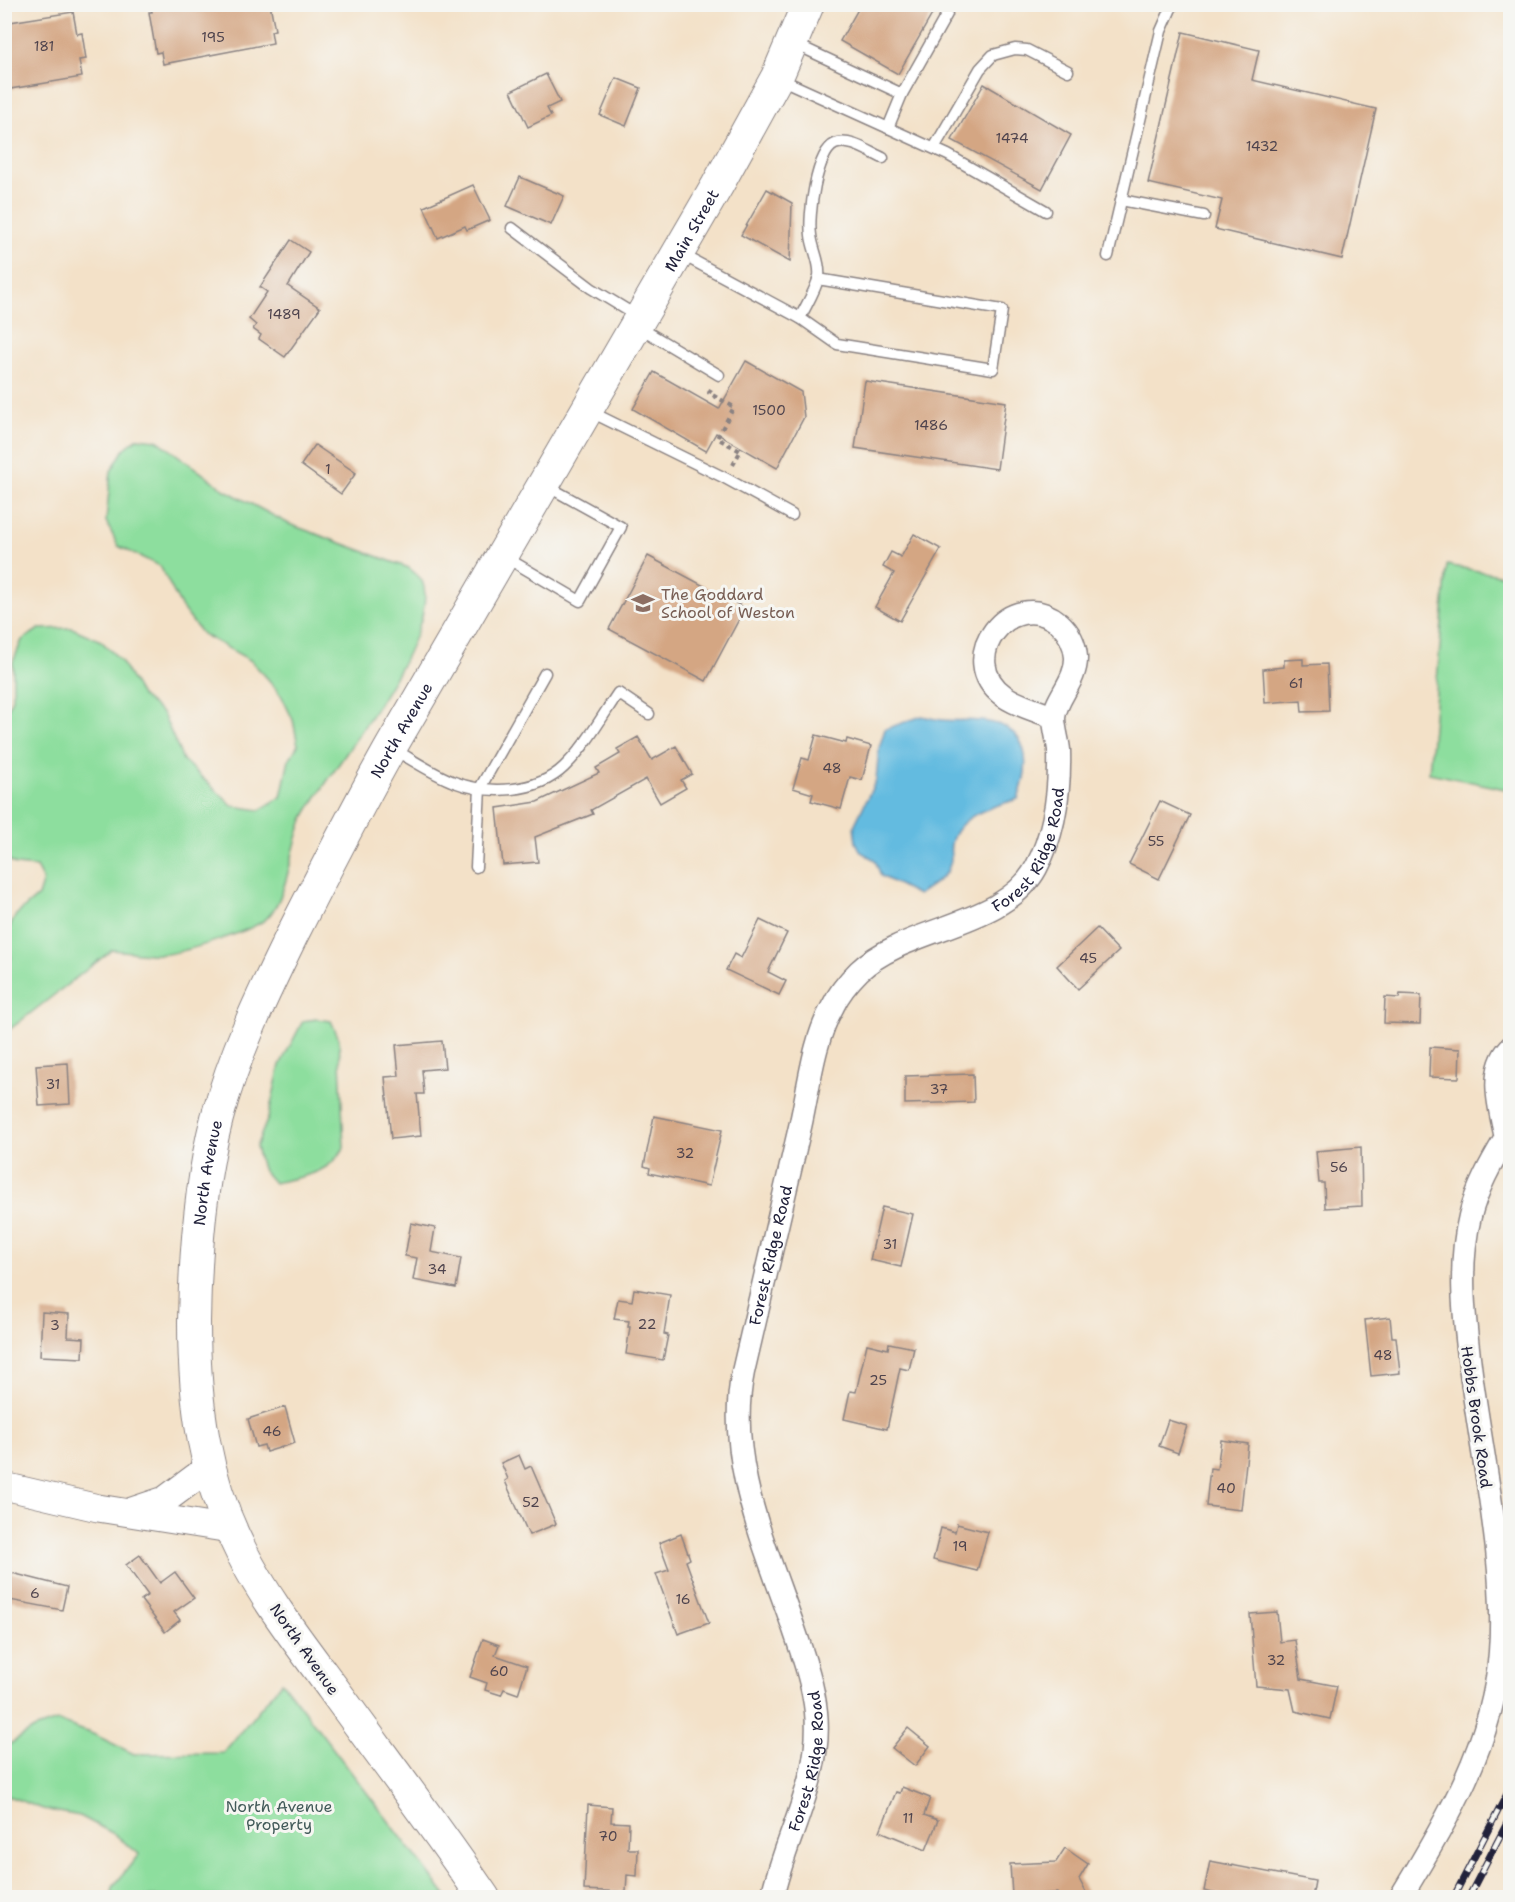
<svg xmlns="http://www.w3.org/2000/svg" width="1515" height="1902" font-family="'Shantell Sans',sans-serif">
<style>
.green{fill:#8dde9e;stroke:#58806c;stroke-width:1.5}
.water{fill:#63bbe0;stroke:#426e8e;stroke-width:1.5}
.building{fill:#d4a683}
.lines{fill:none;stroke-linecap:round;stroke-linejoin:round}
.service-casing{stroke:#8a8282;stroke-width:13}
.minor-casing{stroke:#8a8282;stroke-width:25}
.tertiary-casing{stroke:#8a8282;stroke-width:29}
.secondary-casing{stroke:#8a8282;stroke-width:34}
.path{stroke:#8a8282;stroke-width:4;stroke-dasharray:4.5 4.5;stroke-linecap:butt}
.service{stroke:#fff;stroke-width:10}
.minor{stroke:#fff;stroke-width:22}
.tertiary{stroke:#fff;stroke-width:27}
.secondary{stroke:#fff;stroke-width:32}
.rail-casing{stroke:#22223b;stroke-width:7}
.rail{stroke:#f6f6f2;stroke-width:4.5;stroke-dasharray:14;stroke-linecap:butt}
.labels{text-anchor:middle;stroke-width:6;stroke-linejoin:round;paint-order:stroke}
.number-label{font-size:14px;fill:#4e434d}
.street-label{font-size:16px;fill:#22223b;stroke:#f6f6f2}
.education-label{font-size:16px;fill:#785e54;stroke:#f6f6f2;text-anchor:start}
.park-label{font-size:16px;fill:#425a59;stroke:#f6f6f2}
</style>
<rect width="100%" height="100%" fill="#f6f6f2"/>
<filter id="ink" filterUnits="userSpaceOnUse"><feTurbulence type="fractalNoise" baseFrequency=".0167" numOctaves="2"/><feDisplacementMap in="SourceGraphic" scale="12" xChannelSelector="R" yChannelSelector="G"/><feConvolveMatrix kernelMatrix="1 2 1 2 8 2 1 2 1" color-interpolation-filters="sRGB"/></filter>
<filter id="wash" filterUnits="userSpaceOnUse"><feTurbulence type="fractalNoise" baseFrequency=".008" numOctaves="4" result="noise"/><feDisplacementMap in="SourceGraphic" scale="24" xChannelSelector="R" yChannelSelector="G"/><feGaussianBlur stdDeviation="1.35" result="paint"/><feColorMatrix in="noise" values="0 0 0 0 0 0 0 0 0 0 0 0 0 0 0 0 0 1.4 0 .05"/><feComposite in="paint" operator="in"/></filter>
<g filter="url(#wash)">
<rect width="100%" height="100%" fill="#f3e1c8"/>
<g class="green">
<path d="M138,438L157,440L225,490L289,524L409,568C413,572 419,576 422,581C444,633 331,768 305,816C291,843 289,895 268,917C257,930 184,952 166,954C149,956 129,951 112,950L5,1033V972L11,958L6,934L16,915L38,896L43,880L36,867L16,865L5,858L4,720L13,695V662L22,640L39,629L72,628L101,641L121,661L141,696L163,714L183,760L233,806L260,810L281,797L289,760L298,745L293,720L282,697L268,679L250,660L202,634L182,608L160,566L118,546L106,521L111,471L124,449Z"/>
<polygon points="1447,565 1510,577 1510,790 1429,773"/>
<path d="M317,1019L331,1021L339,1039L344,1148C328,1175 303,1176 274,1183L262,1169L256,1147L268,1118L280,1065L303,1021Z"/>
<polygon points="282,1682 447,1897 111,1897 113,1887 139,1854 114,1834 80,1816 43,1809 5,1795 5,1747 34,1729 57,1721 93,1734 134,1754 223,1753"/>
</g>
<path class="water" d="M922,716C947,723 959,719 982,721C1030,726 1032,762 1018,799C994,806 957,815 951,844C949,855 954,859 947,871C941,881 927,888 918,895L881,876L875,860L861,852L856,842L854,826L876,780L879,748L885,729Z"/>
<g id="blocks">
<g class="building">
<polygon points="151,4 270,4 275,30 271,31 273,43 163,64 161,52 156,53 149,12 152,12"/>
<polygon points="861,4 938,4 898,74 840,41"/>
<polygon points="73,12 77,34 82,33 86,59 79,60 82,77 4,90 4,23"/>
<polygon points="1183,32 1259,50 1252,80 1376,109 1342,259 1215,229 1222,200 1148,183"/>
<polygon points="546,74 560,102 547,108 551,116 528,127 511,91"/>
<polygon points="616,78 641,88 626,126 600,115"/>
<polygon points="984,84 1071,135 1042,189 952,140"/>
<polygon points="520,177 564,196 551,225 507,206"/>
<polygon points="473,185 490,220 467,230 465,226 438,238 424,207"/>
<polygon points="767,189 792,203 790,262 741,235"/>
<polygon points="291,240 309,252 288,286 320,308 285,357 259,339 261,335 253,329 256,325 249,319 267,292 260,287"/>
<polygon points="746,361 801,392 804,417 777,468 716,433 706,451 633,409 654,372 719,409"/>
<polygon points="865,381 1006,402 997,469 855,448"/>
<polygon points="315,445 356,473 341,494 301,465"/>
<polygon points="914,534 941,549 900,621 875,607 894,573 883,567 891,552 901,557"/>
<polygon points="648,556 745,608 706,681 609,629"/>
<polygon points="1303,659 1303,665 1327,664 1329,711 1302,712 1301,700 1265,703 1263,669 1284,667 1284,660"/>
<polygon points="816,735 846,743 847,739 871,746 862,780 850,777 841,809 811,801 813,794 793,788 802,758 809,760"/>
<polygon points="638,737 652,760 676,746 692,774 681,780 686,788 660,803 646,779 591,810 593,814 535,837 538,862 503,865 497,808 537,802 599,773 596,768 620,754 617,749"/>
<polygon points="1160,801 1190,815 1159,879 1129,864"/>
<polygon points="760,920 787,933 768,972 786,981 779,995 726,970 734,954 741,958"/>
<polygon points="1097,928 1119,951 1078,989 1057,966"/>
<polygon points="1400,994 1421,995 1420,1024 1384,1023 1385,997 1399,998"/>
<polygon points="442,1041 445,1068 422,1070 424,1094 417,1094 421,1136 391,1139 385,1077 399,1076 396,1045"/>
<polygon points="1430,1047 1460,1049 1459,1078 1429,1077"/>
<polygon points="68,1063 70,1104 39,1106 36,1065"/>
<polygon points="973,1074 974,1102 905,1104 905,1076"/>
<polygon points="654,1116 722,1130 709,1186 649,1173 650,1168 644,1166"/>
<polygon points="1361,1147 1362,1206 1325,1208 1324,1183 1319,1183 1316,1151"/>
<polygon points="882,1207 913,1214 901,1267 870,1260"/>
<polygon points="411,1223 435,1228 431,1252 461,1258 456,1288 413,1280 417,1258 405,1256"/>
<polygon points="634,1289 670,1295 664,1334 668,1335 663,1360 626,1354 630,1327 628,1327 629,1321 614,1319 618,1299 632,1301"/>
<polygon points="42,1312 69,1314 68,1337 84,1338 83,1358 40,1356"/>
<polygon points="1390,1317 1392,1337 1396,1337 1400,1373 1371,1376 1365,1320"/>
<polygon points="889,1343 914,1348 909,1370 900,1368 887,1429 844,1419 850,1391 856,1392 867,1344 888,1349"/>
<polygon points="285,1407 295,1443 266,1452 264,1445 256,1447 248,1419"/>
<polygon points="1168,1420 1187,1426 1178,1453 1159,1446"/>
<polygon points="1221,1440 1248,1444 1241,1510 1206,1506 1210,1468 1217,1469"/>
<polygon points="519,1455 525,1469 531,1466 556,1524 529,1535 505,1481 508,1479 501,1463"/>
<polygon points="957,1524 988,1532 977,1571 933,1560 941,1528 955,1532"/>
<polygon points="681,1534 690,1559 686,1561 709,1623 678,1634 656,1574 669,1570 659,1543"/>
<polygon points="140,1555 160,1583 175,1572 194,1598 174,1612 180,1620 165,1632 141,1600 148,1595 126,1565"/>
<polygon points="4,1571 67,1587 62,1610 4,1599"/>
<polygon points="1277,1612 1280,1642 1295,1640 1301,1679 1337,1686 1330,1719 1295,1711 1290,1689 1256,1686 1250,1614"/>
<polygon points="483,1639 499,1645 495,1655 527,1666 518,1694 504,1689 501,1695 485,1690 487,1683 470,1677"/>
<polygon points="908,1728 930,1746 915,1766 892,1748"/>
<polygon points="902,1787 930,1798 924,1815 938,1820 926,1850 880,1831 896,1792 900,1793"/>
<polygon points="588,1805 612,1807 611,1822 629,1823 628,1849 638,1849 637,1876 627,1875 626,1892 584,1890"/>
<polygon points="1065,1848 1088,1864 1079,1879 1089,1898 1060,1898 1057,1893 1012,1895 1010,1864 1056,1862"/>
<polygon points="1210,1861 1315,1881 1312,1898 1234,1898 1204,1891"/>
</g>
</g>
</g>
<g filter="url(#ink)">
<use href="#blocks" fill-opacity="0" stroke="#8a8282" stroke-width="1.5"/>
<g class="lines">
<g class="service-casing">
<g id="service">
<polyline points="793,43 902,94"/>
<polyline points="778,78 948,155 1046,211"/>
<polyline points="888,128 902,94 947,14"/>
<polyline points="934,148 980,69 993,55 1015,49 1027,50 1068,71"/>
<polyline points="1121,200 1204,216"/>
<polyline points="512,228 591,288 637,316"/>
<polyline points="681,254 800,318 837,344 993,369 1002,310 818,279"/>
<polyline points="1108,256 1161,31 1173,4"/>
<path d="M800,318C806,305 816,290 819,276C821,263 812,248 811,235C808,217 816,152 835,144C850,138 869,152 883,158"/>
<polyline points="637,326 719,375"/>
<polyline points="589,411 725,478 792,515"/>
<polyline points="505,557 580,601 621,527 547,486"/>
<path d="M393,749C413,760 433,774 454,782C488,795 537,793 564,767C586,746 601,718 618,693L649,714"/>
<polyline points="476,867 480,788 545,673"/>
<polyline points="1510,1898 1510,1896"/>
</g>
</g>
<g class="minor-casing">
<g id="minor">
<path d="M1510,1048C1488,1072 1500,1109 1506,1138L1510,1137"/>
<path id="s1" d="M772,1898C785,1836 823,1778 816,1712C813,1683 803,1656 794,1629C766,1547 725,1460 743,1372C762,1290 781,1209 800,1127C809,1088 813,1041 833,1006C839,993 849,981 859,971C906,926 1004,927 1036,868C1055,833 1060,789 1059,750C1058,740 1054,728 1054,718C1055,698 1077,681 1076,657C1075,644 1069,632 1059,623C1011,584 953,660 1004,696C1018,706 1038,711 1054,717"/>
<path d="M1400,1898C1446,1823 1494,1742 1500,1652C1507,1562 1481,1455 1470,1365C1464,1316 1458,1264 1470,1216C1477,1188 1491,1163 1506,1138"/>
</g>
</g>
<g class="tertiary-casing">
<g id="tertiary">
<polyline points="4,1486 98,1508 230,1529"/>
<polyline points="132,1511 165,1500 208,1468"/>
</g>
</g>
<g class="secondary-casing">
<g id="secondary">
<path id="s2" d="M484,1898C436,1827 384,1759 334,1690C301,1645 266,1601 241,1551C204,1479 194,1402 194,1322C195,1254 200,1184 217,1118C234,1054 263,994 292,935C324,872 356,809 391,747L717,186L777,77L808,4"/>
</g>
</g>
<g class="path">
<polyline points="711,389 709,393 734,407 717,438 740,451"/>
<polyline points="733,465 742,448"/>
</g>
<use href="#service" class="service"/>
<use href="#minor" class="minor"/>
<use href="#tertiary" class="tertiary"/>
<use href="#secondary" class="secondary"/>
<g class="rail-casing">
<g id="rail">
<polyline points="1453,1898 1510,1788"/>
<polyline points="1468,1898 1510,1817"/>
</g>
</g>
<use href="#rail" class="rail"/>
</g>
</g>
<defs>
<g id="school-bare" transform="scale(1.8)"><path d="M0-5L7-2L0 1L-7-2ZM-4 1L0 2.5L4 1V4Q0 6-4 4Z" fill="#8d6e63" stroke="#f6f6f2" stroke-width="2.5" paint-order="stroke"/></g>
</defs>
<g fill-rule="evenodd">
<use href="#school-bare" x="643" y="603"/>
</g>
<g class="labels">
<g class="number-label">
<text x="213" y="42">195</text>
<text x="44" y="51">181</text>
<text x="1012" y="143">1474</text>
<text x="1262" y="151">1432</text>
<text x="284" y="319">1489</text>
<text x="769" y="415">1500</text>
<text x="931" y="430">1486</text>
<text x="328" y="474">1</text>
<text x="1296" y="688">61</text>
<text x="832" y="773">48</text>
<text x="1156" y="846">55</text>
<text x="1088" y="963">45</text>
<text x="53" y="1089">31</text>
<text x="939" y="1094">37</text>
<text x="685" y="1158">32</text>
<text x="1339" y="1172">56</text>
<text x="890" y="1249">31</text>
<text x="437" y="1274">34</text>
<text x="647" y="1329">22</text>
<text x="55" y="1330">3</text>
<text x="1383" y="1360">48</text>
<text x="878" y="1385">25</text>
<text x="272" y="1436">46</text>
<text x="1226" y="1493">40</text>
<text x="531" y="1507">52</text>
<text x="960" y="1551">19</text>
<text x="35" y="1598">6</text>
<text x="683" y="1604">16</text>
<text x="1276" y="1665">32</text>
<text x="499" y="1676">60</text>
<text x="908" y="1823">11</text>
<text x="608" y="1841">70</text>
</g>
<g class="street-label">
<text dy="6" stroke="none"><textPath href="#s2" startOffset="1874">Main Street</textPath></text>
<text dy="6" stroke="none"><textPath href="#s2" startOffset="1296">North Avenue</textPath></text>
<text dy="6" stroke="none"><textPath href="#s1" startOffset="1186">Forest Ridge Road</textPath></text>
<text dy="6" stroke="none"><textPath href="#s2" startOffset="810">North Avenue</textPath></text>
<text dy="6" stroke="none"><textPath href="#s1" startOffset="664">Forest Ridge Road</textPath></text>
<text transform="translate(1477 1417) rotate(82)" y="6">Hobbs Brook Road</text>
<text transform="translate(305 1649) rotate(55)" y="6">North Avenue</text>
<text dy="6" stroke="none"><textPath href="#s1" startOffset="142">Forest Ridge Road</textPath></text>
</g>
<g class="education-label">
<text x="661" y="600">The Goddard<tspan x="661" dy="18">School of Weston</tspan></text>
</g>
<g class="park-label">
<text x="279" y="1812">North Avenue<tspan x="279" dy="18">Property</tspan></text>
</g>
</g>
<rect width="1515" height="1902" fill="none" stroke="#f6f6f2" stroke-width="24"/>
</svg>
